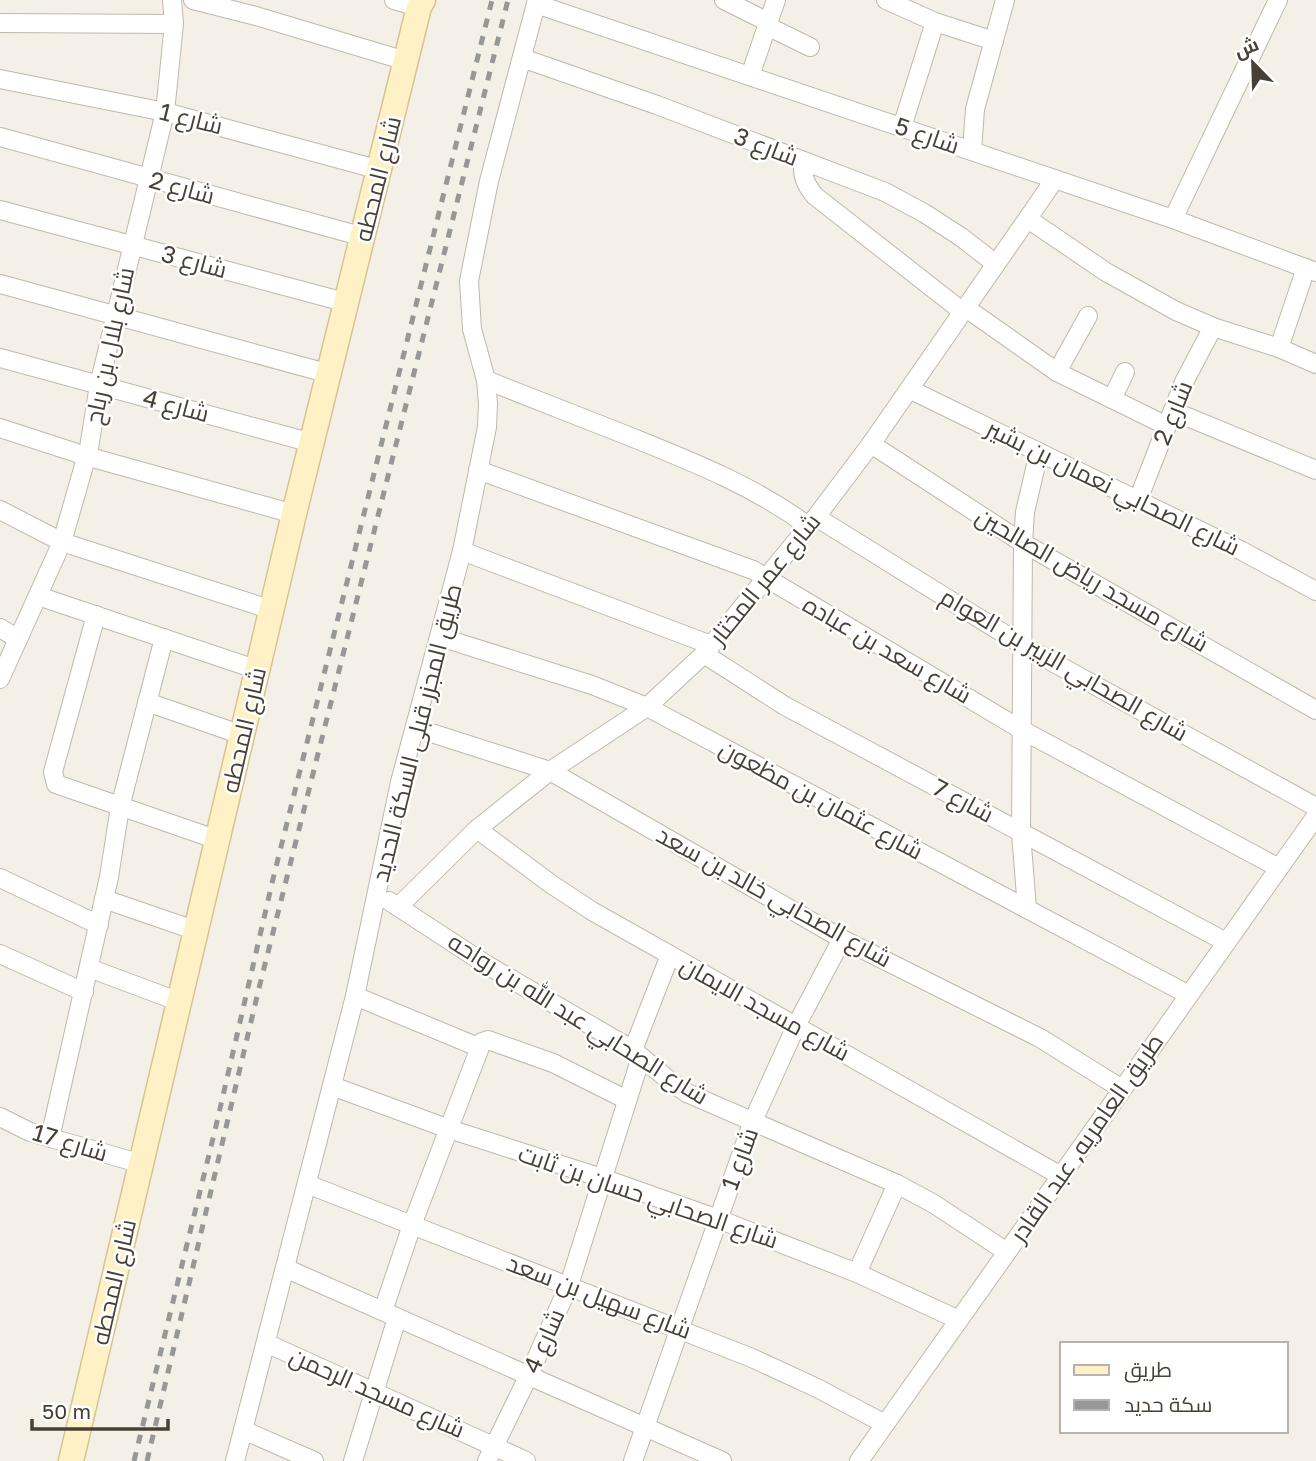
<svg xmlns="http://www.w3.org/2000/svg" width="1316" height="1461" font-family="'Golos Text',Cairo,sans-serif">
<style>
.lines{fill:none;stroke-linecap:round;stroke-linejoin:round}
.street-casing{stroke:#c0b8a9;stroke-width:20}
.secondary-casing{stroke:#d6c495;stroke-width:27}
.street{stroke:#fff;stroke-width:18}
.secondary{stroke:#fff1c6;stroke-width:24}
.rail{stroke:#979797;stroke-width:5;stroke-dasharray:9 9;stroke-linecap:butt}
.labels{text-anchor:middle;stroke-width:5;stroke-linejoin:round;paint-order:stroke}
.street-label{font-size:24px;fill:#484036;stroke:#fff}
</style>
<rect width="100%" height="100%" fill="#f4f0e7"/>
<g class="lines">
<g class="street-casing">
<g id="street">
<polyline points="193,0 256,16 406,61"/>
<polyline points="394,0 419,7"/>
<polyline points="724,0 768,22"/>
<polyline points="886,0 935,22 994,41"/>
<polyline points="536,4 1173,219 1316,272"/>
<polyline points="0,23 174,24"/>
<polyline points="767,26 810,47"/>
<polyline points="522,58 657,105 885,192 924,213 961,237 996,264"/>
<polyline points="750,76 776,0"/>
<polyline points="0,79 165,112 380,170"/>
<polyline points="902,127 935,22"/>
<polyline points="0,137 364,237"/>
<polyline points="972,151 975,109 1005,0"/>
<path d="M803,161C802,176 805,184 815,196L963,312"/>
<polyline points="0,210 348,303"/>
<polyline points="1028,219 1106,272 1176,311 1213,327 1279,348 1316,364"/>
<polyline points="1173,219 1278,0"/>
<polyline points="0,284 330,374"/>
<polyline points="966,308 1057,372 1167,426"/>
<polyline points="1279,348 1306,268"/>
<polyline points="0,358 312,443"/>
<polyline points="1057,372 1088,316"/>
<path d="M486,380C534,399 583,418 631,437C693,462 754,486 808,526"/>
<polyline points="909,389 1242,551 1316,591"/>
<polyline points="1112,399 1125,372"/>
<polyline points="1173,411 1316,470"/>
<polyline points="0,428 86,456 294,514"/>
<polyline points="871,444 1023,543 1316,710"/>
<polyline points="478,470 753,570 1022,730 1279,868"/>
<polyline points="1138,500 1184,382 1213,327"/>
<polyline points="0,510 62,542 272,610"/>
<polyline points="816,517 1027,648 1316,807"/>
<polyline points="462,551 711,645"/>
<polyline points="38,596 258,670"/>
<polyline points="96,615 53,772 56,784 218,840"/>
<polyline points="0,628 18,639"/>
<polyline points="440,637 592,685 647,707 1189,995"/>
<polyline points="704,654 785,706 1226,942"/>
<polyline points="0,679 62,542 89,448 99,385 165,112 174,24 172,0"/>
<polyline points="147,702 242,735"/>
<polyline points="416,728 550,771 842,939 1040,1038 1122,1089"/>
<polyline points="477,829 551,884 592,911 1061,1176"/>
<polyline points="0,878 99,925"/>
<polyline points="104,899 197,931"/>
<polyline points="389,901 487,965 633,1050 671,1082 687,1093 897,1184 934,1204 1007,1252"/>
<polyline points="398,907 477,829 550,771 647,707 704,654 816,517 871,444 1055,179"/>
<polyline points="1027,909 1021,833 1023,543 1025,512 1039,452"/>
<polyline points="0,954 84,992"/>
<polyline points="89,968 180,1002"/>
<polyline points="355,996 478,1047"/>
<polyline points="633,1050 670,955"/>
<polyline points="332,1086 449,1129 602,1178 718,1219 857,1273 959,1320"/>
<polyline points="0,1117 30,1132 142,1164"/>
<polyline points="50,1138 109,877 120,807 164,638"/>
<polyline points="307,1184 752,1358 817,1388 885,1424"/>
<polyline points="285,1268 722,1461"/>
<polyline points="857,1273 897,1184"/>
<polyline points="383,1311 412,1225 482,1042 488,1040 553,1063 627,1100"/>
<polyline points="266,1343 526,1461"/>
<polyline points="243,1430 314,1461"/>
<polyline points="235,1461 355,996 400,782 462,551 487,427 488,404 486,380 472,329 469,281 489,181 537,0"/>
<polyline points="353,1461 397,1318"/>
<polyline points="487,1461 529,1375 569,1285 641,1057"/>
<polyline points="633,1461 753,1121 796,1026 842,939"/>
<polyline points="859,1461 1316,816"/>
</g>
</g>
<g class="secondary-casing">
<polyline id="secondary" points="71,1461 294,514 419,7 423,0"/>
</g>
<use href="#street" class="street"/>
<use href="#secondary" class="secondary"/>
<g class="rail">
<polyline points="134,1461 216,1126 273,879 492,0"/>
<polyline points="147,1461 259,988 508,0"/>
</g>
</g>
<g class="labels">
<g class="street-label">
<text transform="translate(191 119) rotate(14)" y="8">شارع 1</text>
<text transform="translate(927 136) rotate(19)" y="8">شارع 5</text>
<text transform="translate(766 147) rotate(21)" y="8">شارع 3</text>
<text transform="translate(378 179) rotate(-76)" y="8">شارع المحطه</text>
<text transform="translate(182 188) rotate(15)" y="8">شارع 2</text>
<text transform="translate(194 262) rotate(15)" y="8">شارع 3</text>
<text transform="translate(110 346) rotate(-78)" y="8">شارع بلال بن رباح</text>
<text transform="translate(176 406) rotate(15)" y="8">شارع 4</text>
<text transform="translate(1173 413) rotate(-68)" y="8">شارع 2</text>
<text transform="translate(1113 488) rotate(26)" y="8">شارع الصحابي نعمان بن بشير</text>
<text transform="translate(765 579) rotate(-51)" y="8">شارع عمر المختار</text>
<text transform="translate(1092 580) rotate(30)" y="8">شارع مسجد رياض الصالحين</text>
<text transform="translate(887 650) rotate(30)" y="8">شارع سعد بن عباده</text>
<text transform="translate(1064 665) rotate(30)" y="8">شارع الصحابي الزبير بن العوام</text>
<text transform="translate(244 730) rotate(-77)" y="8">شارع المحطه</text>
<text transform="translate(417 733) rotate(-76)" y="8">طريق المجزر قبلى السكة الحديد</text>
<text transform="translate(821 800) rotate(28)" y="8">شارع عثمان بن مظعون</text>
<text transform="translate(963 801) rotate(28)" y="8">شارع 7</text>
<text transform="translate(774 897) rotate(29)" y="8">شارع الصحابي خالد بن سعد</text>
<text transform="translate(765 1009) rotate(29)" y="8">شارع مسجد الايمان</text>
<text transform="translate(578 1019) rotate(32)" y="8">شارع الصحابي عبد الله بن رواحه</text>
<text transform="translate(1087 1138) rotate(-55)" y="8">طريق العامريه, عبد القادر</text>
<text transform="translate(70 1143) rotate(17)" y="8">شارع 17</text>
<text transform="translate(740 1159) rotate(-70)" y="8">شارع 1</text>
<text transform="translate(648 1197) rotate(19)" y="8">شارع الصحابي حسان بن ثابت</text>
<text transform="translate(114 1282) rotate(-77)" y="8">شارع المحطه</text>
<text transform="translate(599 1297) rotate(21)" y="8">شارع سهيل بن سعد</text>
<text transform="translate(544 1341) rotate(-66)" y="8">شارع 4</text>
<text transform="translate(377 1393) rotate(24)" y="8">شارع مسجد الرحمن</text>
</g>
</g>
<rect x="1060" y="1342" width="228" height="91" fill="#ffffff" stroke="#b6b3af" stroke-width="2"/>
<rect x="1074" y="1365" width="35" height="10" fill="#fff1c6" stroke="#b6b3af" stroke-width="2"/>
<text x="1124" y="1377" font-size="21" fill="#484036">طريق</text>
<rect x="1074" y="1400" width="35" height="10" fill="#979797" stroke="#b6b3af" stroke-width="2"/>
<text x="1124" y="1412" font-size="21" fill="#484036">سكة حديد</text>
<g transform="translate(1253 63) rotate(337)" stroke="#ffffff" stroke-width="5" paint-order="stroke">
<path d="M0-5L12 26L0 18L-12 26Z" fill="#484036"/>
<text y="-10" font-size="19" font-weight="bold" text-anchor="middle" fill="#484036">ش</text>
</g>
<path d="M32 1419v10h136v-10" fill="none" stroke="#484036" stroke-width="3.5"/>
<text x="42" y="1419" font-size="21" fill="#484036" stroke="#ffffff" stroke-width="5" paint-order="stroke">50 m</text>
</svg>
